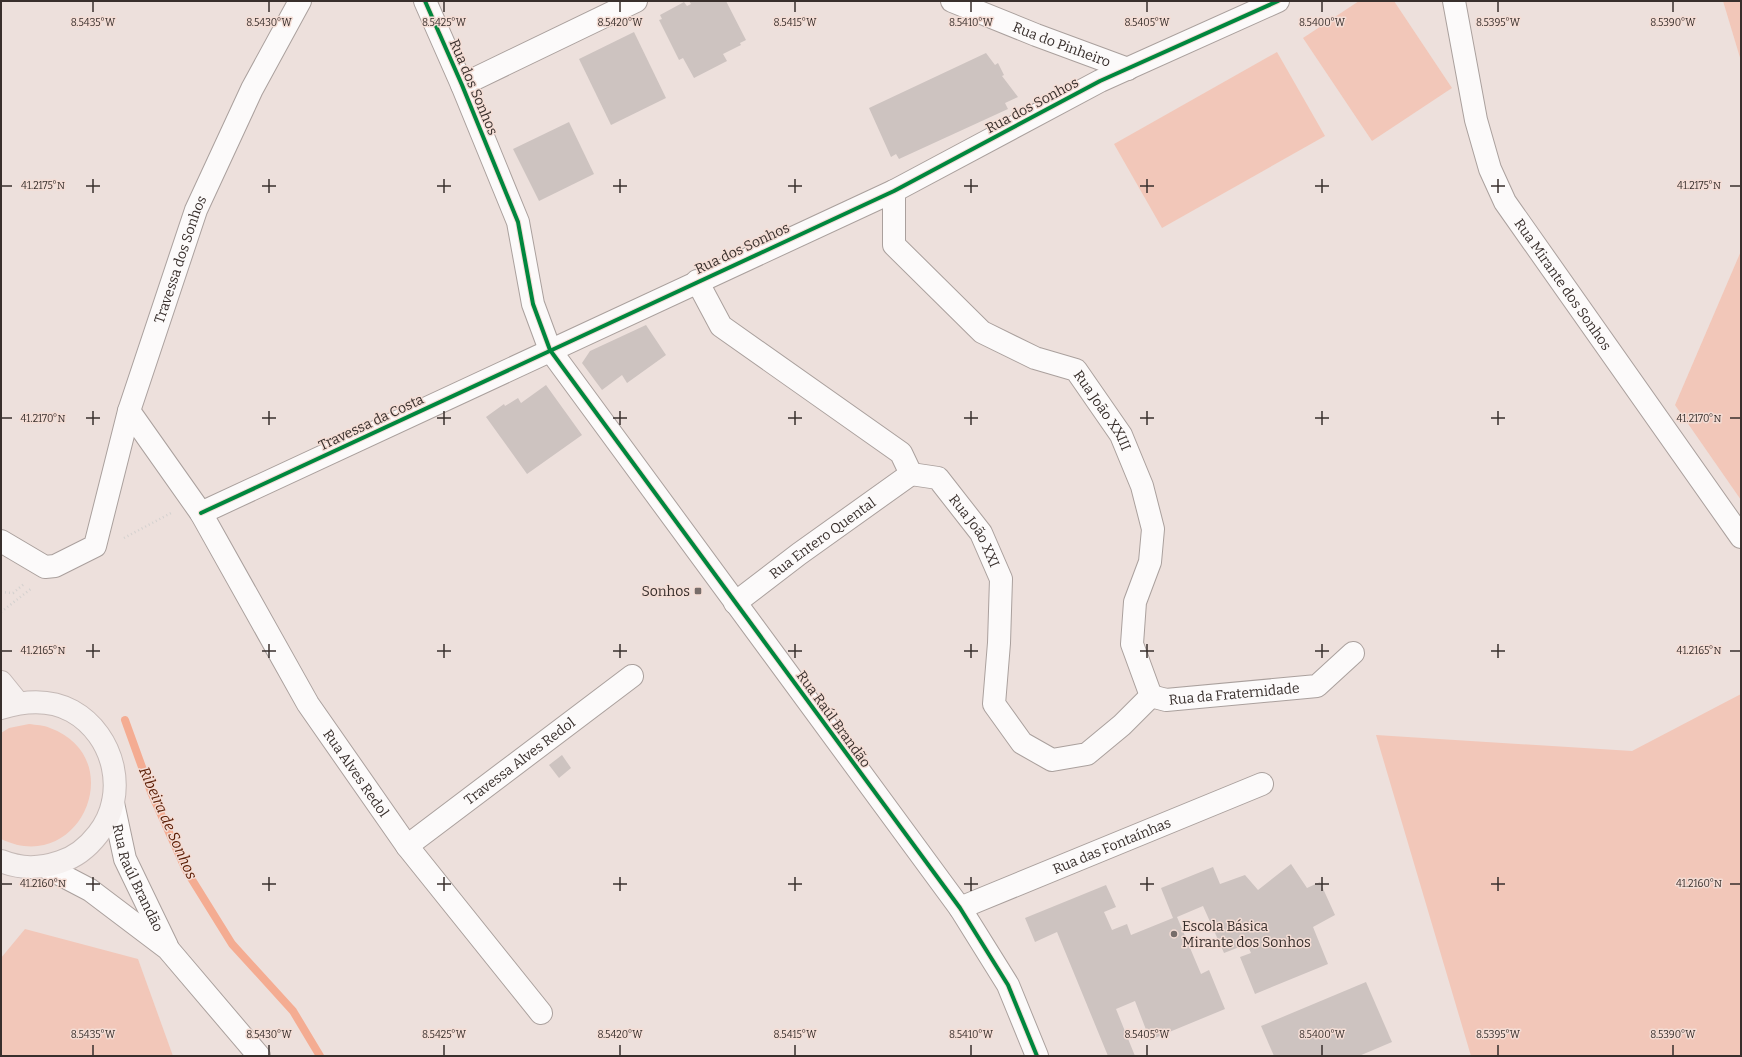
<svg xmlns="http://www.w3.org/2000/svg" width="1742" height="1057" font-family="Bitter,serif">
<style>
.green{fill:#f2c7b9}
.lines{fill:none;stroke-linecap:round;stroke-linejoin:round}
.stream{stroke:#f4ac92;stroke-width:8}
.building{fill:#cdc3c0}
.minor-casing{stroke:#aaa09d;stroke-width:24}
.major-casing{stroke:#c5b9b6;stroke-width:24}
.path{stroke:#d4d1cf;stroke-width:2.5;stroke-dasharray:1 3;stroke-linecap:butt}
.minor{stroke:#fcfafa;stroke-width:22}
.major{stroke:#f6f1f0;stroke-width:22}
.cycleway-casing{stroke:#f4ddd5;stroke-width:6}
.cycleway{stroke:#00873e;stroke-width:4}
.ticks{fill:none;stroke:#382f2c;stroke-width:1.5}
.poi-dot{fill:#776d6a;stroke:#f4ddd5;stroke-width:1.5}
.labels{text-anchor:middle;stroke-width:3;stroke-linejoin:round;paint-order:stroke}
.street-label{font-size:14px;fill:#382f2c;stroke:#f4ddd5}
.poi-label{font-size:14px;fill:#382f2c;stroke:#f4ddd5;text-anchor:end}
.water-label{font-size:15px;font-style:italic;fill:#5d2008;stroke:#f4ddd5}
.ticks-label{font-size:10px;text-anchor:middle;fill:#382f2c;stroke:#f4ddd5;stroke-width:3;stroke-linejoin:round;paint-order:stroke}
</style>
<rect width="100%" height="100%" fill="#ede0dc"/>
<g class="green">
<polygon points="1359,1 1394,1 1452,88 1372,141 1303,38"/>
<polygon points="1723,1 1741,1 1741,61"/>
<polygon points="1277,52 1325,136 1162,228 1114,144"/>
<polygon points="1741,251 1741,500 1675,405"/>
<polygon points="1741,694 1741,1056 1471,1056 1376,735 1632,751"/>
<path d="M29,724C36,725 44,725 50,728C131,758 80,877 1,839V733L9,728Z"/>
<polygon points="25,929 138,959 173,1056 1,1056 1,958"/>
</g>
<g class="lines">
<polyline class="stream" points="125,720 151,792 186,870 232,944 293,1011 320,1056"/>
</g>
<g class="building">
<polygon points="689,1 726,1 746,40 740,43 741,45 723,54 727,61 694,78 683,58 679,60 659,20 662,19 660,15 684,2 687,6 691,4"/>
<polygon points="634,32 666,98 611,125 579,59"/>
<polygon points="986,53 995,65 998,63 1004,75 1002,76 1018,97 1005,103 1008,109 899,159 896,154 891,157 869,108"/>
<polygon points="569,122 594,174 539,201 513,149"/>
<polygon points="646,325 666,355 627,383 622,375 602,390 582,363 590,351"/>
<polygon points="546,385 582,435 527,474 486,417 504,404 505,406 518,398 521,403"/>
<polygon points="562,755 571,768 559,778 549,765"/>
<polygon points="1291,864 1307,888 1320,882 1335,915 1313,927 1328,964 1255,994 1240,957 1251,953 1247,944 1224,953 1203,906 1177,917 1201,974 1209,970 1225,1009 1150,1040 1135,1001 1116,1009 1135,1056 1108,1056 1057,932 1035,942 1025,918 1106,885 1116,907 1104,912 1112,930 1127,924 1131,935 1173,918 1161,888 1213,867 1220,884 1245,875 1258,890"/>
<polygon points="1366,982 1392,1042 1359,1056 1274,1056 1261,1026"/>
</g>
<g class="lines">
<g class="minor-casing">
<g id="minor">
<polyline points="425,1 462,85 518,222 533,304 550,350 960,908 1008,985 1037,1056"/>
<path id="s1" d="M952,1L1036,35L1128,69"/>
<path id="s2" d="M1454,1L1476,120L1490,169L1505,202L1741,537"/>
<polyline points="462,85 636,1"/>
<path id="s3" d="M894,191V245L982,332L1035,358L1076,370L1121,435L1142,486L1153,529L1150,562L1135,602L1132,644L1151,696"/>
<polyline points="697,281 721,326 901,453 911,474"/>
<path id="s4" d="M129,411L201,513L308,704L407,846L541,1013"/>
<path id="s5" d="M911,474L938,478L981,533L1001,579L999,643L994,704L1022,743L1052,760L1087,754L1122,725L1151,696"/>
<polyline points="201,513 894,191 1100,81 1278,1"/>
<path id="s6" d="M1,541L45,567L55,566L95,546L129,411L196,210L252,89L300,1"/>
<path id="s7" d="M735,603L799,554L911,474"/>
<path id="s8" d="M1151,696L1166,700L1317,686L1353,653"/>
<path id="s9" d="M113,803L125,859L167,946"/>
<path id="s10" d="M407,846L632,676"/>
<polyline points="46,867 90,890 168,949 259,1056"/>
<path id="s11" d="M960,908L1262,784"/>
</g>
</g>
<g class="major-casing">
<g id="major">
<polyline points="1,682 18,703"/>
<path d="M1,708C24,701 50,699 72,711C115,735 129,795 98,834C88,847 76,857 60,862C39,869 21,869 1,861"/>
</g>
</g>
<g class="path">
<polyline points="124,538 171,513"/>
<polyline points="1,592 13,593 24,584"/>
<polyline points="1,612 32,588"/>
</g>
<use href="#minor" class="minor"/>
<use href="#major" class="major"/>
<g class="cycleway-casing">
<g id="cycleway">
<polyline points="425,1 462,85 518,222 533,304 550,350 960,908 1008,985 1037,1056"/>
<polyline points="201,513 894,191 1100,81 1278,1"/>
</g>
</g>
<use href="#cycleway" class="cycleway"/>
</g>
<path class="ticks" d="M93,2V12M269,2V12M444,2V12M620,2V12M795,2V12M971,2V12M1147,2V12M1322,2V12M1498,2V12M1673,2V12M93,179V193M269,179V193M444,179V193M620,179V193M795,179V193M971,179V193M1147,179V193M1322,179V193M1498,179V193M2,186H12M86,186H100M262,186H276M437,186H451M613,186H627M788,186H802M964,186H978M1140,186H1154M1315,186H1329M1491,186H1505M1730,186H1740M93,411V425M269,411V425M444,411V425M620,411V425M795,411V425M971,411V425M1147,411V425M1322,411V425M1498,411V425M2,418H12M86,418H100M262,418H276M437,418H451M613,418H627M788,418H802M964,418H978M1140,418H1154M1315,418H1329M1491,418H1505M1730,418H1740M93,644V658M269,644V658M444,644V658M620,644V658M795,644V658M971,644V658M1147,644V658M1322,644V658M1498,644V658M2,651H12M86,651H100M262,651H276M437,651H451M613,651H627M788,651H802M964,651H978M1140,651H1154M1315,651H1329M1491,651H1505M1730,651H1740M93,877V891M269,877V891M444,877V891M620,877V891M795,877V891M971,877V891M1147,877V891M1322,877V891M1498,877V891M2,884H12M86,884H100M262,884H276M437,884H451M613,884H627M788,884H802M964,884H978M1140,884H1154M1315,884H1329M1491,884H1505M1730,884H1740M93,1045V1055M269,1045V1055M444,1045V1055M620,1045V1055M795,1045V1055M971,1045V1055M1147,1045V1055M1322,1045V1055M1498,1045V1055M1673,1045V1055"/>
<g class="poi-dot">
<rect x="694" y="587" width="8" height="8" rx="2"/>
<circle cx="1174" cy="934" r="4"/>
</g>
<g class="labels">
<g class="street-label">
<text dy="5" stroke="none"><textPath href="#s1" startOffset="118">Rua do Pinheiro</textPath></text>
<text transform="translate(474 87) rotate(67)" y="5">Rua dos Sonhos</text>
<text transform="translate(1032 105) rotate(-28)" y="5">Rua dos Sonhos</text>
<text transform="translate(742 248) rotate(-25)" y="5">Rua dos Sonhos</text>
<text dy="5" stroke="none"><textPath href="#s6" startOffset="405">Travessa dos Sonhos</textPath></text>
<text dy="5" stroke="none"><textPath href="#s2" startOffset="309">Rua Mirante dos Sonhos</textPath></text>
<text dy="5" stroke="none"><textPath href="#s3" startOffset="328">Rua João XXIII</textPath></text>
<text transform="translate(371 422) rotate(-25)" y="5">Travessa da Costa</text>
<text dy="5" stroke="none"><textPath href="#s5" startOffset="92">Rua João XXI</textPath></text>
<text dy="5" stroke="none"><textPath href="#s7" startOffset="109">Rua Entero Quental</textPath></text>
<text dy="5" stroke="none"><textPath href="#s8" startOffset="84">Rua da Fraternidade</textPath></text>
<text transform="translate(834 719) rotate(54)" y="5">Rua Raúl Brandão</text>
<text dy="5" stroke="none"><textPath href="#s10" startOffset="141">Travessa Alves Redol</textPath></text>
<text dy="5" stroke="none"><textPath href="#s4" startOffset="428">Rua Alves Redol</textPath></text>
<text dy="5" stroke="none"><textPath href="#s11" startOffset="164">Rua das Fontaínhas</textPath></text>
<text dy="5" stroke="none"><textPath href="#s9" startOffset="79">Rua Raúl Brandão</textPath></text>
</g>
<g class="poi-label">
<text x="690" y="596">Sonhos</text>
<text x="1182" y="931" text-anchor="start">Escola Básica<tspan x="1182" dy="16">Mirante dos Sonhos</tspan></text>
</g>
<g class="water-label">
<text transform="translate(168 823) rotate(66)" y="5">Ribeira de Sonhos</text>
</g>
</g>
<g class="ticks-label">
<text x="93" y="26">8.5435°W</text>
<text x="269" y="26">8.5430°W</text>
<text x="444" y="26">8.5425°W</text>
<text x="620" y="26">8.5420°W</text>
<text x="795" y="26">8.5415°W</text>
<text x="971" y="26">8.5410°W</text>
<text x="1147" y="26">8.5405°W</text>
<text x="1322" y="26">8.5400°W</text>
<text x="1498" y="26">8.5395°W</text>
<text x="1673" y="26">8.5390°W</text>
<text x="43" y="189">41.2175°N</text>
<text x="1699" y="189">41.2175°N</text>
<text x="43" y="422">41.2170°N</text>
<text x="1699" y="422">41.2170°N</text>
<text x="43" y="654">41.2165°N</text>
<text x="1699" y="654">41.2165°N</text>
<text x="43" y="887">41.2160°N</text>
<text x="1699" y="887">41.2160°N</text>
<text x="93" y="1038">8.5435°W</text>
<text x="269" y="1038">8.5430°W</text>
<text x="444" y="1038">8.5425°W</text>
<text x="620" y="1038">8.5420°W</text>
<text x="795" y="1038">8.5415°W</text>
<text x="971" y="1038">8.5410°W</text>
<text x="1147" y="1038">8.5405°W</text>
<text x="1322" y="1038">8.5400°W</text>
<text x="1498" y="1038">8.5395°W</text>
<text x="1673" y="1038">8.5390°W</text>
</g>
<rect width="1742" height="1057" fill="none" stroke="#382f2c" stroke-width="4"/>
</svg>
